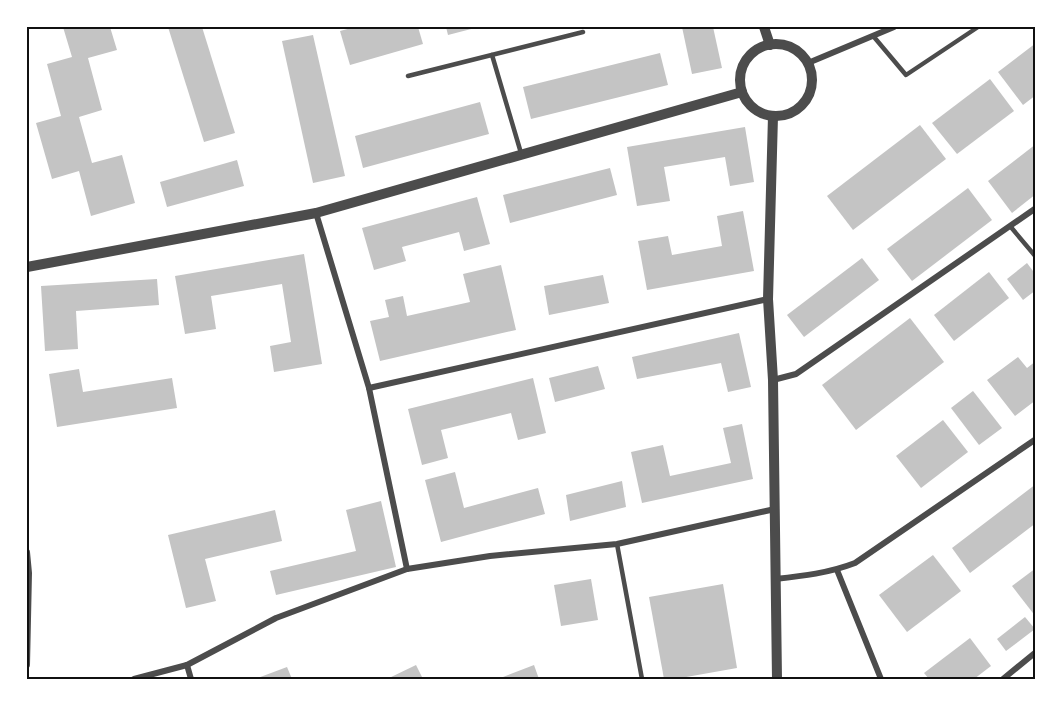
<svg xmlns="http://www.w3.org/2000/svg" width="1063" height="706" font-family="Poppins,sans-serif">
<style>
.building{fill:#c4c4c4}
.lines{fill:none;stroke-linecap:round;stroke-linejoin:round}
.service{stroke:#4c4c4c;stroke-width:4.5}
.minor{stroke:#4c4c4c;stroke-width:6}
.tertiary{stroke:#4c4c4c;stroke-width:10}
.neatline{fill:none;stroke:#111;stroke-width:2}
</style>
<rect width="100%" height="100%" fill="#fff"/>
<g class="building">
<polygon points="63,27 110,27 117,50 88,58 102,110 79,117 92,163 122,155 135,203 91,216 79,171 52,179 36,123 61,116 47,64 72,57"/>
<polygon points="168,27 202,27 235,133 204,142"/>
<polygon points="355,27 418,27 423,44 350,65 340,31"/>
<polygon points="446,27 474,27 475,28 448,35"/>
<polygon points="682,27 713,27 722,68 692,74"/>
<polygon points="313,35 345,176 313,183 282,41"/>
<polygon points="1036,43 1036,95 1023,105 998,72"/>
<polygon points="660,53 668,85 531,119 523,87"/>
<polygon points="990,79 1014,111 957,154 932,123"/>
<polygon points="480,102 489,134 363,168 355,136"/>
<polygon points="920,125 946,159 853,230 827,196"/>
<polygon points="745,127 754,182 730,186 725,157 664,167 670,201 637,206 627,147"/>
<polygon points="1036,144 1036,194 1012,213 988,181"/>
<polygon points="237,160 244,186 167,207 160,182"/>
<polygon points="610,168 617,195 510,223 503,195"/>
<polygon points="968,188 992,220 912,281 887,249"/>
<polygon points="477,197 490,244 464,251 459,232 402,247 406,261 374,270 362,228"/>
<polygon points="743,211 754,271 647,290 638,241 668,236 672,255 722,246 717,216"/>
<polygon points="304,254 322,364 274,372 270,346 291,342 282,284 211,296 216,329 185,334 175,276"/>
<polygon points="862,258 879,280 804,337 787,315"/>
<polygon points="1027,263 1036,275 1036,290 1023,300 1007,279"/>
<polygon points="501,265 516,330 380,361 370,321 389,317 385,300 403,296 407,316 470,302 463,274"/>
<polygon points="989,272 1009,298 954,341 934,315"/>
<polygon points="603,275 609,303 549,315 544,286"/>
<polygon points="157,279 159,305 76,311 78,349 45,351 41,286"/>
<polygon points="910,318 944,362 856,430 822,385"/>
<polygon points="739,333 751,387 728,392 721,363 637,379 632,357"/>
<polygon points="1018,357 1027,368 1036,361 1036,400 1015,416 987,380"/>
<polygon points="598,366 605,389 555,402 549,378"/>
<polygon points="79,369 83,392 172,378 177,408 57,427 49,374"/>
<polygon points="533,378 546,433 518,440 511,413 441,430 448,458 422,465 408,409"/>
<polygon points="973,391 1002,428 979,445 951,408"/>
<polygon points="943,420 968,452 921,488 896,456"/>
<polygon points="742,424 753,479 642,503 631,452 663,445 670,476 731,463 723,428"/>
<polygon points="455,472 464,508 538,488 545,514 441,542 425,480"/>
<polygon points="622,481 626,507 570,521 566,495"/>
<polygon points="1036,484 1036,523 970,573 952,548"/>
<polygon points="381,501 396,567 276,595 270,571 356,551 346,510"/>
<polygon points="275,510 282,541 205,559 216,601 186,608 168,535"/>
<polygon points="933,555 961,591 907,632 879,595"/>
<polygon points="1036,568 1036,617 1012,586"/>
<polygon points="591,579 598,620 561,626 554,585"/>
<polygon points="723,584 737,668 675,679 664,679 649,597"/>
<polygon points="1025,617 1035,629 1006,651 997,639"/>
<polygon points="970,638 991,666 974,679 929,679 924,673"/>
<polygon points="416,665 423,679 387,679"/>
<polygon points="534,665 539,679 498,679"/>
<polygon points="287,667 292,679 255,679"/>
</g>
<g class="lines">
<g class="service">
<polyline points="874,37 906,75 978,27"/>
<polyline points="492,55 521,153"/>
<polyline points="408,76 583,32"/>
<polyline points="1010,226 1036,257"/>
<polyline points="617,544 642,679"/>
</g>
<g class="minor">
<polyline points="808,63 894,27"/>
<polyline points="316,213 369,388 407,569"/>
<polyline points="773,380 796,374 1036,208"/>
<polyline points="369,388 768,299"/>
<polyline points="27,552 29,573 27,665"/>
<polyline points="837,570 881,679"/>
<path d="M775,579C803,576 829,573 855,563L1036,439"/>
<polyline points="187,665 191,679"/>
<polyline points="134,679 187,665 276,618 407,569 490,556 617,544 775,509"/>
<polyline points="1003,679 1036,652"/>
</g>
<g class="tertiary">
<polyline points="764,27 770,45"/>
<circle cx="776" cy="80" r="36"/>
<polyline points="773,116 768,299 773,380 777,679"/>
<polyline points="27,267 316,213 742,92"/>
</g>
</g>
<rect width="1063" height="706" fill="none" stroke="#ffffff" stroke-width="57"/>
<rect x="28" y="28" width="1006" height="650" class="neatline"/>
</svg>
